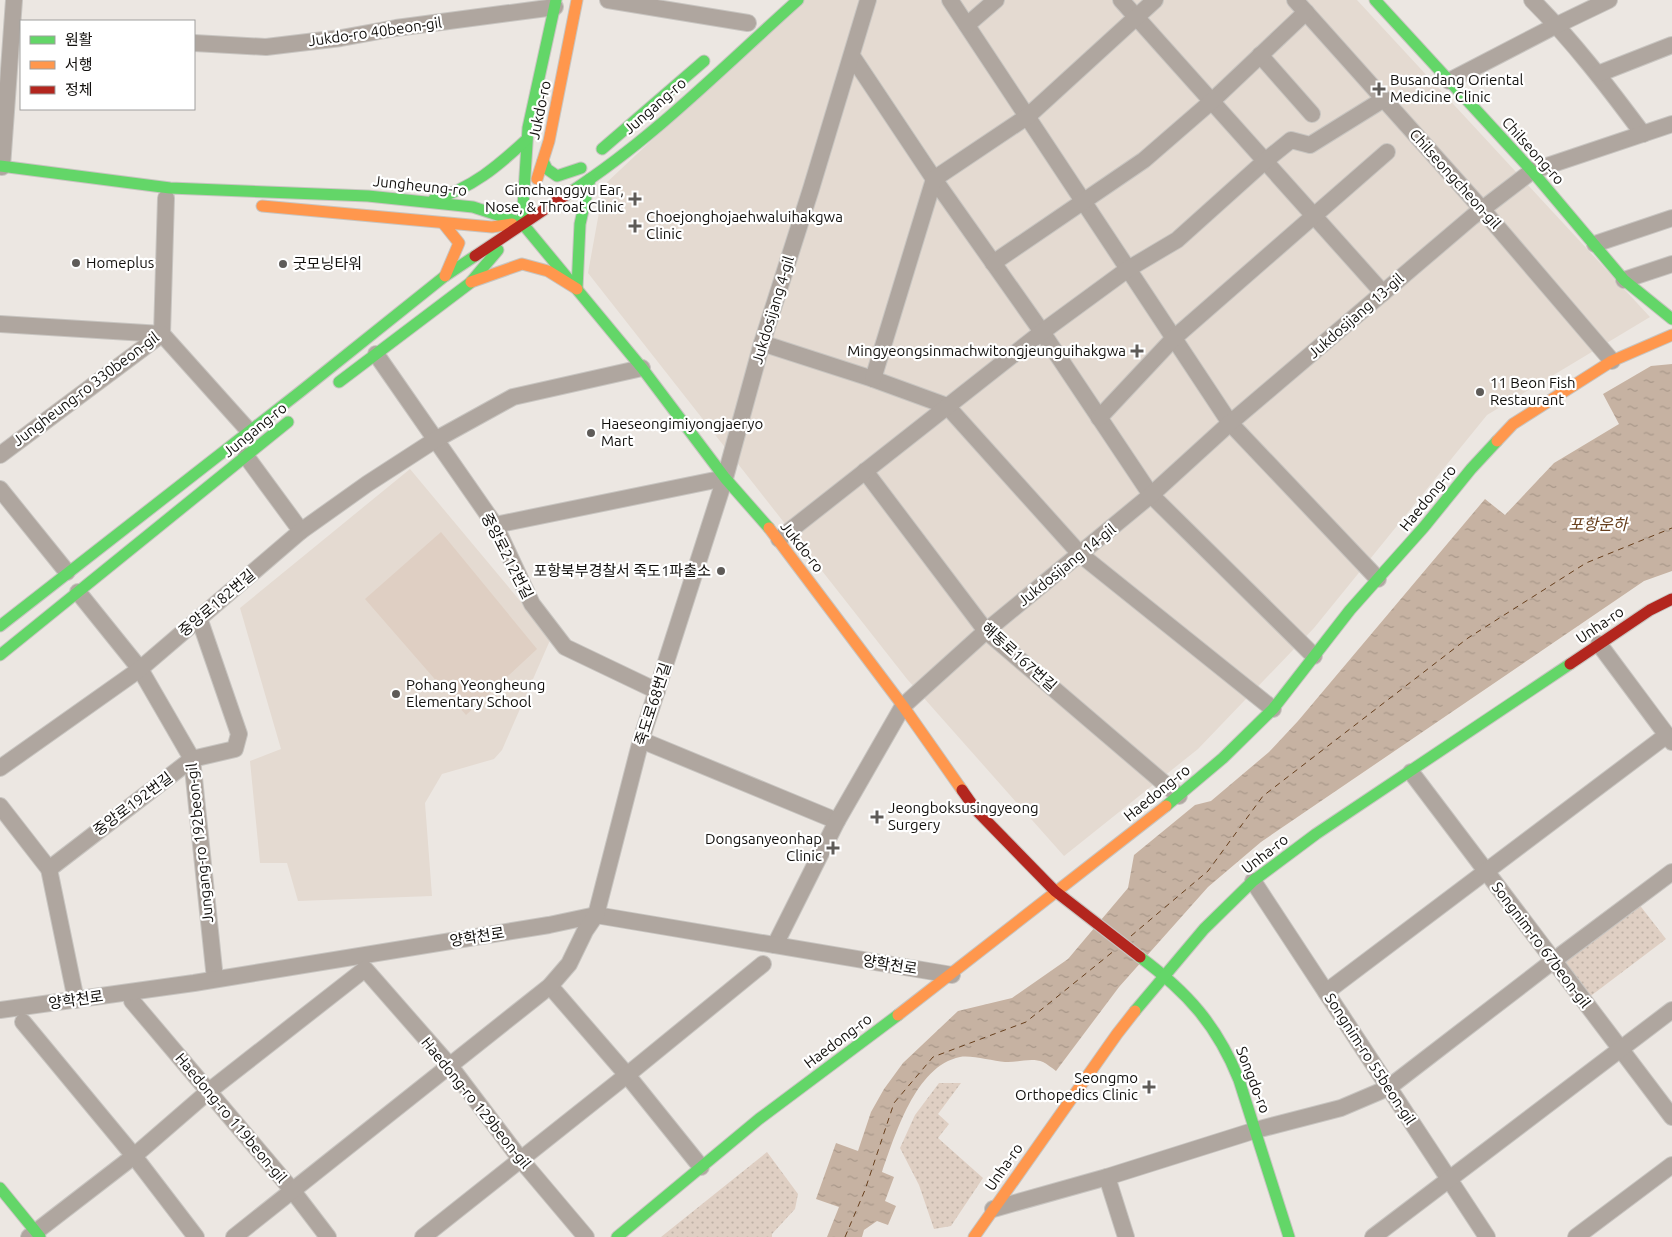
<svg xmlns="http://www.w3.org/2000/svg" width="1672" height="1237" font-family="Ubuntu,'Noto Sans KR',sans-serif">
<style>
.built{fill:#e4dad1}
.grass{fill:#dfcfc3}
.park{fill:url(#park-dots)}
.water{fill:url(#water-ripples)}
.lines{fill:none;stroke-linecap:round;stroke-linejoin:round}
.ferry{stroke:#673f1d;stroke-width:1;stroke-dasharray:6 5;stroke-linecap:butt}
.street-casing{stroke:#c8c5c1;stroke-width:18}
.fast-casing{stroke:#c8c5c1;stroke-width:13}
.slow-casing{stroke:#c8c5c1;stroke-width:13}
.jam-casing{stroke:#c8c5c1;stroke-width:13}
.street{stroke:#afa69f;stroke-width:16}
.fast{stroke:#63d668;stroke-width:11}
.slow{stroke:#ff974d;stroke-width:11}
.jam{stroke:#b3261e;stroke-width:11}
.poi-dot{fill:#5e5b58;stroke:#fff;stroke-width:2}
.labels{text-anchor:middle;stroke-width:4.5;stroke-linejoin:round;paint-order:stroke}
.street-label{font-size:15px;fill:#12100d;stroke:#fff}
.poi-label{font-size:15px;fill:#12100d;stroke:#fff;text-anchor:start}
.water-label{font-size:16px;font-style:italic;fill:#673f1d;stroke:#fff}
</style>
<defs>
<pattern id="park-dots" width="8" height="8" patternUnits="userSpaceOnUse" patternTransform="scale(1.25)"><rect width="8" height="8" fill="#dfcfc3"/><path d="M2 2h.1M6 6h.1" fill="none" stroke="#beb1a6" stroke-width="1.8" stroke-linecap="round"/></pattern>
<pattern id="water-ripples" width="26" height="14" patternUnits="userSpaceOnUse" patternTransform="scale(1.25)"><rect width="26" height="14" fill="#c6b2a2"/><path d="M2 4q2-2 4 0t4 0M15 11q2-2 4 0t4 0" fill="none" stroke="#a9988a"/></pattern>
</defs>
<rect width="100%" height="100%" fill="#ece7e2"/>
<g class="built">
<polygon points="801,0 1357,0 1650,317 1487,415 1314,628 1198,749 1064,856 907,679 588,273 604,185"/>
<polygon points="410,469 551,638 502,750 494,759 442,774 425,803 432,896 298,901 287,863 260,863 250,761 281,749 240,608"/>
</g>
<polygon class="grass" points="441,532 537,649 466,715 365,599"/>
<g class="park">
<polygon points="1638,903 1666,939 1588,998 1560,961"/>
<polygon points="939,1083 961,1083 938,1114 949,1124 938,1138 983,1178 951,1226 934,1229 919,1185 900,1148 915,1115"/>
<polygon points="767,1152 798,1194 795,1209 772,1234 772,1237 661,1237"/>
</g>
<path class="water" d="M1672,364V571L1644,581L1261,842L1208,887L1119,987L1056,1071C1052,1068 1047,1064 1043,1062C1031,1057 1017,1063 1005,1062C992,1061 972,1055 960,1057C915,1066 895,1136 882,1172L894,1177L885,1201L896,1206L888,1225L877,1221L864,1230L862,1237H827L839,1207L816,1199L836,1143L858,1151L871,1112L884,1089L903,1063L958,1011L1012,998L1068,959L1128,888L1134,855L1195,805L1211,801L1269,752L1298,721L1485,499L1505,515L1554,463L1619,424L1603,394L1651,366Z"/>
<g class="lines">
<g class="ferry">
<polyline points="1131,936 1208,871 1263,796 1468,638 1586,563 1672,528"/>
<polyline points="845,1237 865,1190 894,1103 933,1057 1026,1022 1115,950"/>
</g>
<g class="street-casing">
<g id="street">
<polyline points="608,0 748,23"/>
<polyline points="950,0 1230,423 1378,579"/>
<polyline points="1121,0 1383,293"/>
<polyline points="1295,0 1482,209 1612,361"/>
<path d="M1532,0C1573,41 1608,87 1643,134"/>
<polyline points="967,25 996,0"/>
<polyline points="194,43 266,47 341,38 396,28 555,7"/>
<polyline points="1260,55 1312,114"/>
<polyline points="852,56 934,179 1042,332 1151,495 1314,656"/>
<polyline points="1598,74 1672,45"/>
<polyline points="1449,81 1557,25 1609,0"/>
<polyline points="2,167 14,0"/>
<polyline points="1595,244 1672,218"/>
<polyline points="993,263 1144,160 1212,101 1306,12"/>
<polyline points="1624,280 1672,264"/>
<polyline points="0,324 162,334 249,431"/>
<polyline points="162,334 166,198"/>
<polyline points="762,343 873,379 947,406 1081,555 1273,709"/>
<polyline points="376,354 495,525 532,604 565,647 657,691"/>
<polyline points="873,379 934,179 1028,116 1155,0"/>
<polyline points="1099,418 1174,338 1387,152"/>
<polyline points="0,455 162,334"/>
<polyline points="246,456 301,531"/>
<polyline points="865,471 986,631 1179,796"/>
<polyline points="0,489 67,572"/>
<polyline points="495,525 725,478"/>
<polyline points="779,539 1042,332 1128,269 1177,240 1265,161 1291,140 1310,145 1384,99"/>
<polyline points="78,592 140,669 192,759 215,979"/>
<polyline points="1599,644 1672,742"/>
<polyline points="641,740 837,821"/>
<polyline points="0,768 140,669 301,531 367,484 435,440 513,397 642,368"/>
<polyline points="1411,772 1672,1117"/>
<polyline points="0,806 49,869 76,1000"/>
<polyline points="49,869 192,759 235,749 239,734 199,618"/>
<polyline points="1253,881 1487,1237"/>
<polyline points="775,945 837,821 903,706 986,631 1151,495 1230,423 1472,217 1532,171 1672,124"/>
<polyline points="550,986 627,1075 701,1167"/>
<polyline points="1326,992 1667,735"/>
<polyline points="132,1001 292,1190 328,1237"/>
<polyline points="0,1010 194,983 549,925 596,915 952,975"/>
<polyline points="23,1022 134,1156 196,1237"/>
<polyline points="1107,1177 1126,1237"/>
<polyline points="993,1209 1107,1177 1256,1130 1341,1108 1388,1088 1553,961 1672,872"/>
<polyline points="29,1237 134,1156 209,1091 365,969 450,1066 521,1160 586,1237"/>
<polyline points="234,1237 550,986 569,964 585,931 596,915 641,740 725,478 762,343 811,189 868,0"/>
<polyline points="423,1237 627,1075 763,964"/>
<polyline points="1373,1237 1672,1010"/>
<polyline points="1576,1237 1672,1165"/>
</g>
</g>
<g class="fast-casing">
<g id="fast">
<polyline points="556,0 528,128 522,223 642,368 725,478 769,528"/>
<polyline points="1375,0 1532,171 1624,280 1672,319"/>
<polyline points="602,149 704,61"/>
<polyline points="543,161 547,169 557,176 581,168"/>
<polyline points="0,166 170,188 368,196 473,207 522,223"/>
<path d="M572,191C654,138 725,65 798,0"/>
<path d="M434,199C471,189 498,166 526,140"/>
<polyline points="577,289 580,224 590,179"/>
<polyline points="339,382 470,283 498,250"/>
<polyline points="0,626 300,392 445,276 475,256"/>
<polyline points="0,655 288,422"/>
<polyline points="1166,806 1223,758 1273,709 1350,610 1424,527 1471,469 1497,441"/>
<path d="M1140,957C1187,992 1217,1025 1239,1080L1289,1237"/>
<polyline points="1135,1011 1204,929 1253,881 1316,834 1570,664"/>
<polyline points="0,1188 40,1237"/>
<polyline points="617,1237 759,1119 898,1015"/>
</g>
</g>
<g class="slow-casing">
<g id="slow">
<polyline points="537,179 549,141 577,0"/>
<polyline points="262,206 492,227 512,224"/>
<polyline points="443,223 459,243 445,276"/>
<polyline points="471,282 522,264 548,271 577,289"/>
<polyline points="1497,441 1513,424 1612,361 1672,335"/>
<polyline points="769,528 903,706 962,790"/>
<polyline points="898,1015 1166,806"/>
<polyline points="974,1237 1117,1034 1135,1011"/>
</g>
</g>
<g class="jam-casing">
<g id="jam">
<polyline points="475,256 572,191"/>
<polyline points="1570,664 1650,610 1672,599"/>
<polyline points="962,790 976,810 1055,891 1140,957"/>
</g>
</g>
<use href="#street" class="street"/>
<use href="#fast" class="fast"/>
<use href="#slow" class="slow"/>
<use href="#jam" class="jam"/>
</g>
<g class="poi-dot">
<path d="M1376.5 81.5h5v5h5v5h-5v5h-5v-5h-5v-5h5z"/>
<path d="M632.5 191.5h5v5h5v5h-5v5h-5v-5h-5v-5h5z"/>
<path d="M632.5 218.5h5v5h5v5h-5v5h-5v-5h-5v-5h5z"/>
<circle cx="76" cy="263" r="5"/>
<circle cx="283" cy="264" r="5"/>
<path d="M1134.5 343.5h5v5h5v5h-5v5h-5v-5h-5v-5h5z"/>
<circle cx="1480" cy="392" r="5"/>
<circle cx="591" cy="433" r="5"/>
<circle cx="721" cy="571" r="5"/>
<circle cx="396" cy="694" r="5"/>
<path d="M874.5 809.5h5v5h5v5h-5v5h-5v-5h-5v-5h5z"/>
<path d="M830.5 840.5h5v5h5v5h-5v5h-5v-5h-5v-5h5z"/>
<path d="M1146.5 1079.5h5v5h5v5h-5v5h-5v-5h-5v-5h5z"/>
</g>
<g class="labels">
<g class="street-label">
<text transform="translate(375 32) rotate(-8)" y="5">Jukdo-ro 40beon-gil</text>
<text transform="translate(655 106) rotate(-41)" y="5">Jungang-ro</text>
<text transform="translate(540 110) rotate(-78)" y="5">Jukdo-ro</text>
<text transform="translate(1533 151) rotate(48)" y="5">Chilseong-ro</text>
<text transform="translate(1455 179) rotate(48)" y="5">Chilseongcheon-gil</text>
<text transform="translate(420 186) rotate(6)" y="5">Jungheung-ro</text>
<text transform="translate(773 310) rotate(-73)" y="5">Jukdosijang 4-gil</text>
<text transform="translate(1356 316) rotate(-41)" y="5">Jukdosijang 13-gil</text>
<text transform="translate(86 389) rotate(-37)" y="5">Jungheung-ro 330beon-gil</text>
<text transform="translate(255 430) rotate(-39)" y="5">Jungang-ro</text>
<text transform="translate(1428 498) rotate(-51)" y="5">Haedong-ro</text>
<text transform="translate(802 547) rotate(52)" y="5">Jukdo-ro</text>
<text transform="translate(507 556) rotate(63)" y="5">중앙로212번길</text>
<text transform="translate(1067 565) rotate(-39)" y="5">Jukdosijang 14-gil</text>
<text transform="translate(217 603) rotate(-40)" y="5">중앙로182번길</text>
<text transform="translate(1600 625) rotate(-34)" y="5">Unha-ro</text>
<text transform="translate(1019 657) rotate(42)" y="5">해동로167번길</text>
<text transform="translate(653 704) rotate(-72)" y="5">죽도로68번길</text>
<text transform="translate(1157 793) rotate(-39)" y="5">Haedong-ro</text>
<text transform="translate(133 804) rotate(-37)" y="5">중앙로192번길</text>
<text transform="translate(200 843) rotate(-96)" y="5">Jungang-ro 192beon-gil</text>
<text transform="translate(1265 854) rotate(-38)" y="5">Unha-ro</text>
<text transform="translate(477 937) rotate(-9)" y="5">양학천로</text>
<text transform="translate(1541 945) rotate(53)" y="5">Songnim-ro 67beon-gil</text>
<text transform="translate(890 965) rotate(9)" y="5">양학천로</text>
<text transform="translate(76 1000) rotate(-8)" y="5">양학천로</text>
<text transform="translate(838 1041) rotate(-37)" y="5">Haedong-ro</text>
<text transform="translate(1370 1059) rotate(57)" y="5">Songnim-ro 55beon-gil</text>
<text transform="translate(1253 1080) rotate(69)" y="5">Songdo-ro</text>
<text transform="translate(476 1103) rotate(51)" y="5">Haedong-ro 129beon-gil</text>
<text transform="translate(231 1118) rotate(50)" y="5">Haedong-ro 119beon-gil</text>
<text transform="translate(1004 1167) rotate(-55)" y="5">Unha-ro</text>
</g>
<g class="poi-label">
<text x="1390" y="85">Busandang Oriental<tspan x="1390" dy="17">Medicine Clinic</tspan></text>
<text x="624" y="195" text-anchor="end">Gimchanggyu Ear,<tspan x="624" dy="17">Nose, &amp; Throat Clinic</tspan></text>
<text x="646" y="222">Choejonghojaehwaluihakgwa<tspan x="646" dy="17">Clinic</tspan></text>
<text x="86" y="268">Homeplus</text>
<text x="293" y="269">굿모닝타워</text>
<text x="1126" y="356" text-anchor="end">Mingyeongsinmachwitongjeunguihakgwa</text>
<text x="1490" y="388">11 Beon Fish<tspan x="1490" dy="17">Restaurant</tspan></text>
<text x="601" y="429">Haeseongimiyongjaeryo<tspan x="601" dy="17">Mart</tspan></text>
<text x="711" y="576" text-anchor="end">포항북부경찰서 죽도1파출소</text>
<text x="406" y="690">Pohang Yeongheung<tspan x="406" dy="17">Elementary School</tspan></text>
<text x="888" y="813">Jeongboksusingyeong<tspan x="888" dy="17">Surgery</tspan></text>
<text x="822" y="844" text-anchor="end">Dongsanyeonhap<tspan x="822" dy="17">Clinic</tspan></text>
<text x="1138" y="1083" text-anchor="end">Seongmo<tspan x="1138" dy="17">Orthopedics Clinic</tspan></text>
</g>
<g class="water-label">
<text x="1598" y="530">포항운하</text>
</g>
</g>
<rect x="20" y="20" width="175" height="90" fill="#ffffff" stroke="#a09f9e"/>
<rect x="30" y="36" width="25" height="8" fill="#63d668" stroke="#a09f9e"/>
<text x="65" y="45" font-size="15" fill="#12100d">원활</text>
<rect x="30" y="61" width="25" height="8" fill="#ff974d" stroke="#a09f9e"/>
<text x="65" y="70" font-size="15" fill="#12100d">서행</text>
<rect x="30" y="86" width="25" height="8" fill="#b3261e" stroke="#a09f9e"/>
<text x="65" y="95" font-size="15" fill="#12100d">정체</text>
</svg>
